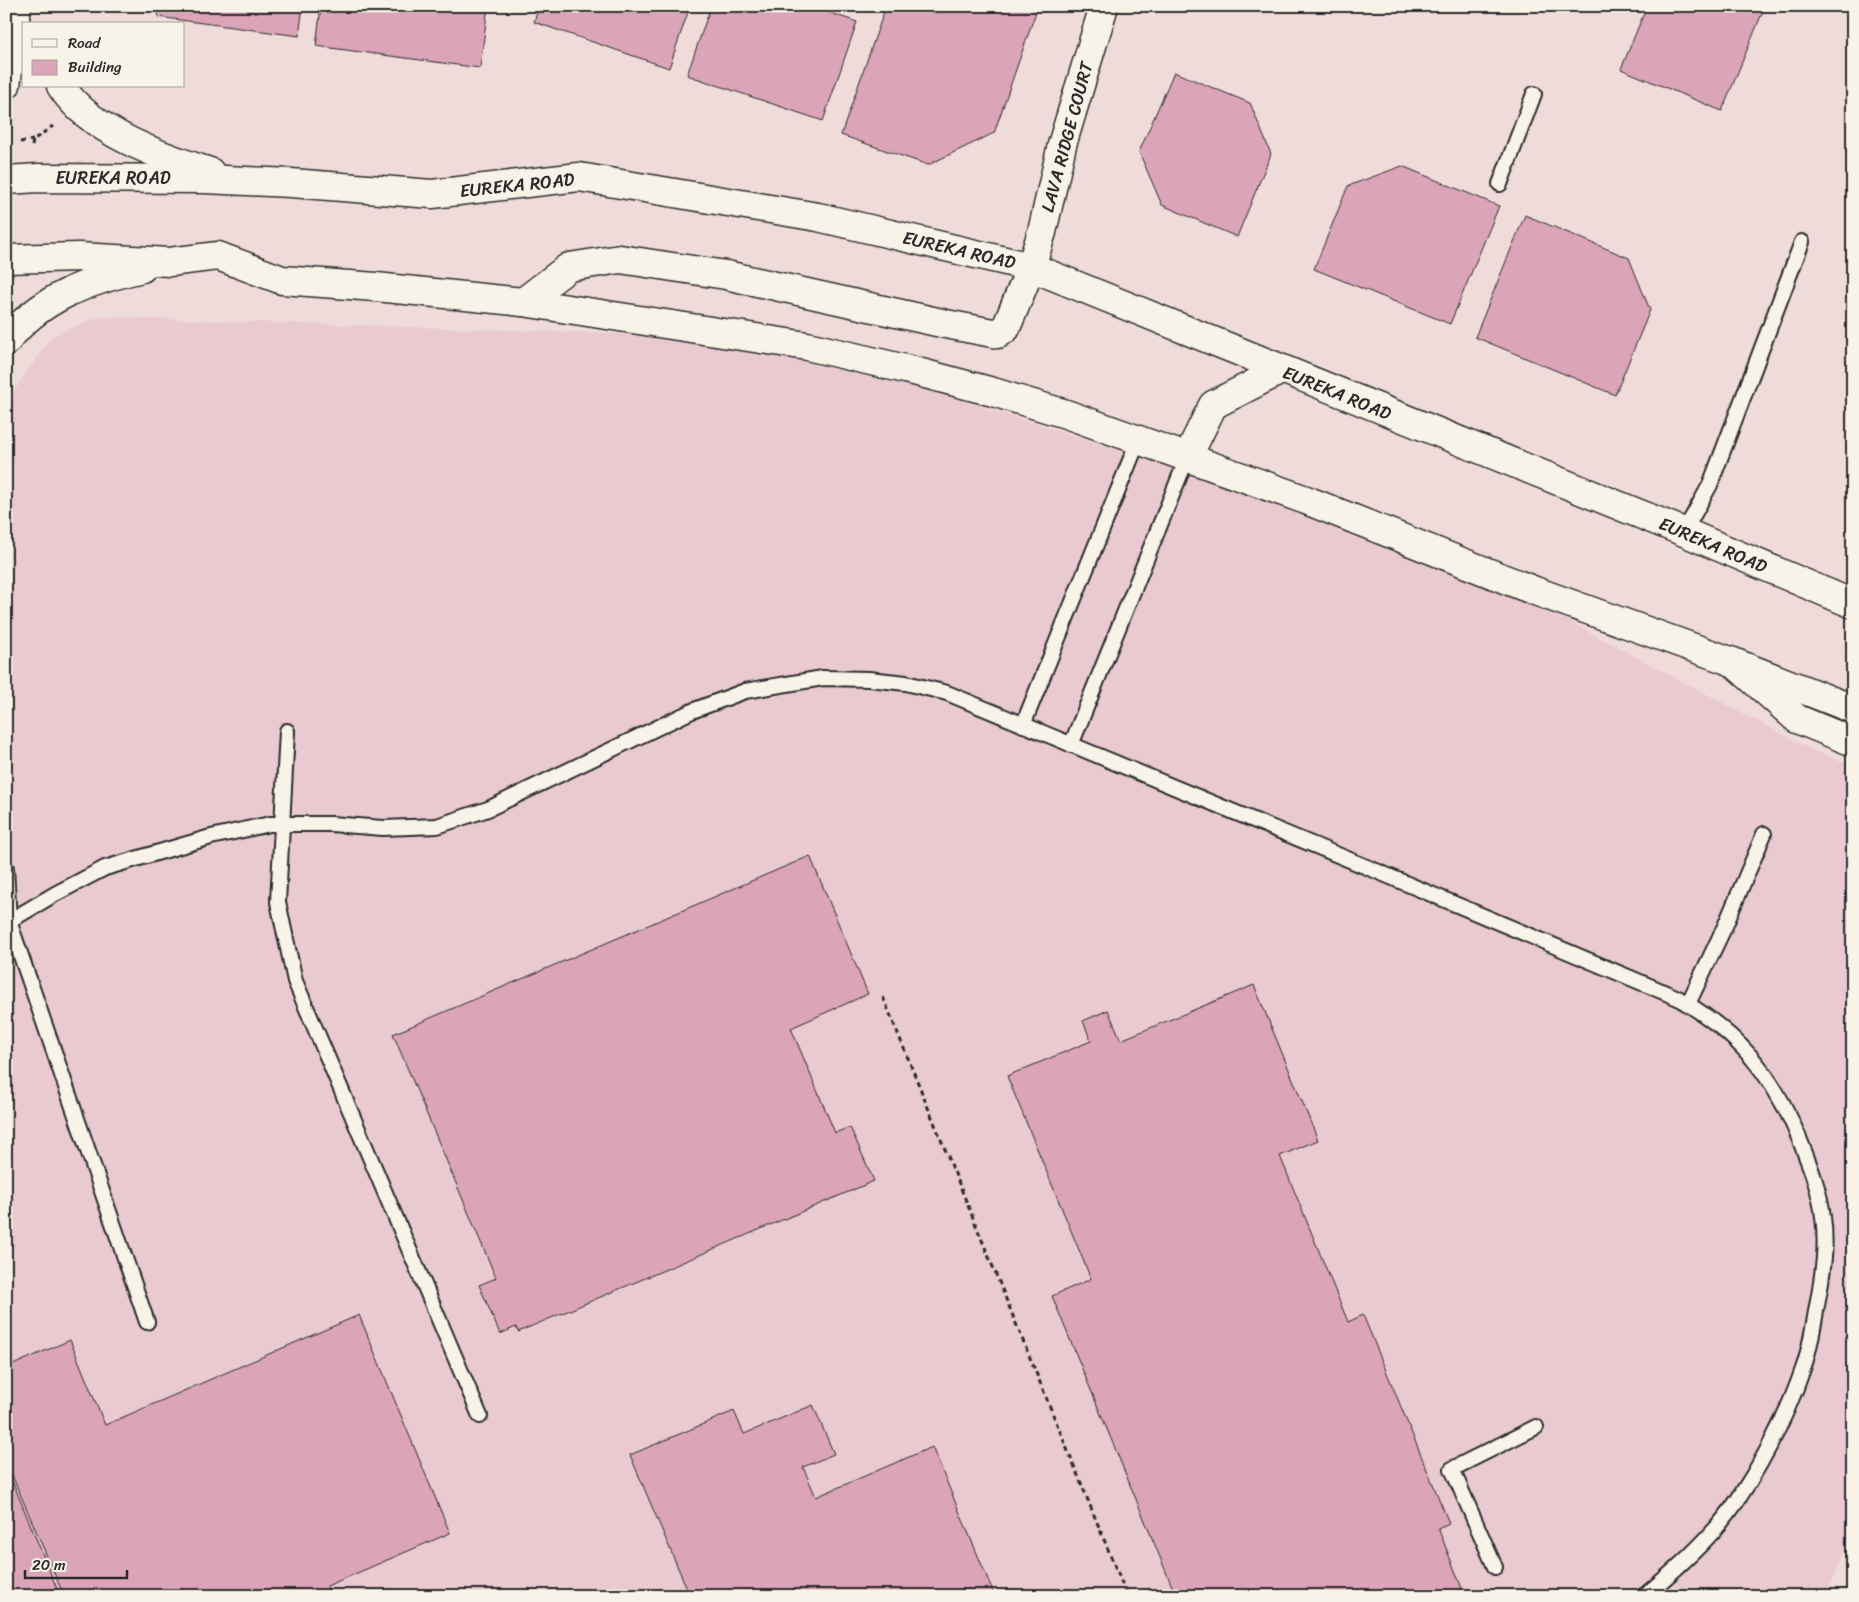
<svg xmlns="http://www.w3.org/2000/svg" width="1859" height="1602" font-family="Sriracha,sans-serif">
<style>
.built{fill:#e9cad0}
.building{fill:#dba4b8;stroke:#2b2b2b}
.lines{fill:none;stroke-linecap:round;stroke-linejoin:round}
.lane-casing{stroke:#2b2b2b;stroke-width:18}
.street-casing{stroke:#2b2b2b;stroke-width:31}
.secondary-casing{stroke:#2b2b2b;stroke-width:31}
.primary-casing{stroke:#2b2b2b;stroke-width:31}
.path{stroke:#2b2b2b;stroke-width:3;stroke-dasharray:5 4;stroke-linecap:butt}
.lane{stroke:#f7f3e8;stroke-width:14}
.street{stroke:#f7f3e8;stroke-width:28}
.secondary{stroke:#f7f3e8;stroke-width:28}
.primary{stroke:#f7f3e8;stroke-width:28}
.labels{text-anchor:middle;stroke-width:4.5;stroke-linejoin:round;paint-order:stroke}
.street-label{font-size:18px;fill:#2b2b2b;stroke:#f7f3e8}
</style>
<rect width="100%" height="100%" fill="#efdbda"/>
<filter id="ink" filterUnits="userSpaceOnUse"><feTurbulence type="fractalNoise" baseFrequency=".02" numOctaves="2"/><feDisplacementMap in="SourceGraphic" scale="10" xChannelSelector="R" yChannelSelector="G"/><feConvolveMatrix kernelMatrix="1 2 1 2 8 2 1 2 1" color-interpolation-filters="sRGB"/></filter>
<g filter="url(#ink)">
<polygon class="built" points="98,317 668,335 869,371 1189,472 1561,617 1814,751 1853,766 1853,1529 1826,1596 6,1596 6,421 14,391 51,337"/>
<g class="building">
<polygon points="159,6 303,6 299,36 158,17"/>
<polygon points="321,6 488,6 480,68 316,46"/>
<polygon points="539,6 690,6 669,68 534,22"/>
<polygon points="711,6 810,6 857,22 823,121 687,75"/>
<polygon points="886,6 1038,6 994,133 928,165 841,135"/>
<polygon points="1647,6 1765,6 1722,111 1621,69"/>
<polygon points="1174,72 1250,103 1271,154 1237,237 1162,205 1139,152"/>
<polygon points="1402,166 1499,206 1450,324 1314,269 1348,186"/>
<polygon points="1525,215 1629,258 1650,310 1615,395 1475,337"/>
<polygon points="810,856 868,994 791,1028 835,1133 850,1127 874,1181 518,1332 516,1327 500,1334 479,1285 496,1278 393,1034"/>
<polygon points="1254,985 1318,1140 1280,1156 1348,1322 1363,1315 1449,1523 1438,1528 1465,1596 1176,1596 1052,1296 1091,1279 1007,1076 1091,1041 1083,1021 1108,1010 1121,1040"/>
<polygon points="359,1315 450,1533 327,1586 331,1596 64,1596 6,1461 6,1368 70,1340 105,1425"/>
<polygon points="813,1405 834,1454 803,1467 816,1497 932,1447 995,1596 690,1596 630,1455 734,1411 744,1434"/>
<polygon points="6,1466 60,1596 6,1596"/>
</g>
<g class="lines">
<g class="lane-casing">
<g id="lane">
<polyline points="1500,184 1534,94"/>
<polyline points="1684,532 1710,485 1802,242"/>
<polyline points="1023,725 1138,441"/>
<polyline points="287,731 278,902 295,981 480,1416"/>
<polyline points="1071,745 1187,458"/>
<polyline points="6,868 9,921 147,1322"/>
<path d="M6,923L55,894L105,868L211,837L270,824H331L383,828L437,826L488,809L692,711L745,691L823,678L869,679L906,683L947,693L1386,875L1678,998C1739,1034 1772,1073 1799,1138C1809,1163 1820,1190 1823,1217C1827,1245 1823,1272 1818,1300C1814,1322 1811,1345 1804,1366C1788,1413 1764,1460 1737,1501C1713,1537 1677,1569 1644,1596"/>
<polyline points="1688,1004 1725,926 1764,834"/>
<polyline points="1495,1567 1452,1469 1536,1427"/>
</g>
</g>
<g class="street-casing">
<polyline id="street" points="1031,267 1042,232 1062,145 1104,6"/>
</g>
<g class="secondary-casing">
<g id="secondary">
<polyline points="6,85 17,6"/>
<path d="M61,86C90,132 160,156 210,172"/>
<polyline points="6,180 39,178 205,179 291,183 432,194 579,177 818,217 1031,267 1684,532 1853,604"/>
<polyline points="6,259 79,257 169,262 218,256 282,280 376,287 523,302 807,346 914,371 993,392 1066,414 1306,500 1535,591 1733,662 1853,709"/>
<polyline points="523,302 569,267 620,259 726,275 946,324 998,334 1006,328 1031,267"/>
<path d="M6,342C38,298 91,280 142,268"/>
<polyline points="1187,458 1213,405 1281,370"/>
</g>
</g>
<g class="primary-casing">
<polyline id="primary" points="1733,662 1797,719 1853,742"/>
</g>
<g class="path">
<polyline points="20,142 33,140"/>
<polyline points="32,146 33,140 53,126"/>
<polyline points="883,997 1127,1596"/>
</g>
<use href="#lane" class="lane"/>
<use href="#street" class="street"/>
<use href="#secondary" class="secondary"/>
<use href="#primary" class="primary"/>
</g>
</g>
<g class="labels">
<g class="street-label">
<text transform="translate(1067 137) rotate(-75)" y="6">LAVA RIDGE COURT</text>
<text x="113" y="184">EUREKA ROAD</text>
<text transform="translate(517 185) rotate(-6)" y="6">EUREKA ROAD</text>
<text transform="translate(959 250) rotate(13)" y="6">EUREKA ROAD</text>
<text transform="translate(1337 393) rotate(22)" y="6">EUREKA ROAD</text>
<text transform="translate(1713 545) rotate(23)" y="6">EUREKA ROAD</text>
</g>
</g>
<rect width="1859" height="1602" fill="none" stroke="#f7f3e8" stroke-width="25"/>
<rect x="12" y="12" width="1834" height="1577" fill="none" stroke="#2b2b2b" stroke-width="2" filter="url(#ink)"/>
<rect x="22" y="22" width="162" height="65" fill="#f7f3e8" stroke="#a5a39c"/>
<rect x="32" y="39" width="25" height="8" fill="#f7f3e8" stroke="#a5a39c"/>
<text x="68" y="48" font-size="15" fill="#2b2b2b">Road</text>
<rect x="32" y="60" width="25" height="15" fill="#dba4b8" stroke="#a5a39c"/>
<text x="68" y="72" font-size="15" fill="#2b2b2b">Building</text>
<path d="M25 1570v8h102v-8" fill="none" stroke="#2b2b2b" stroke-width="2.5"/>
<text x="32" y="1570" font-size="15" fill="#2b2b2b" stroke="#f7f3e8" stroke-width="4" paint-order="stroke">20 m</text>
</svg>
